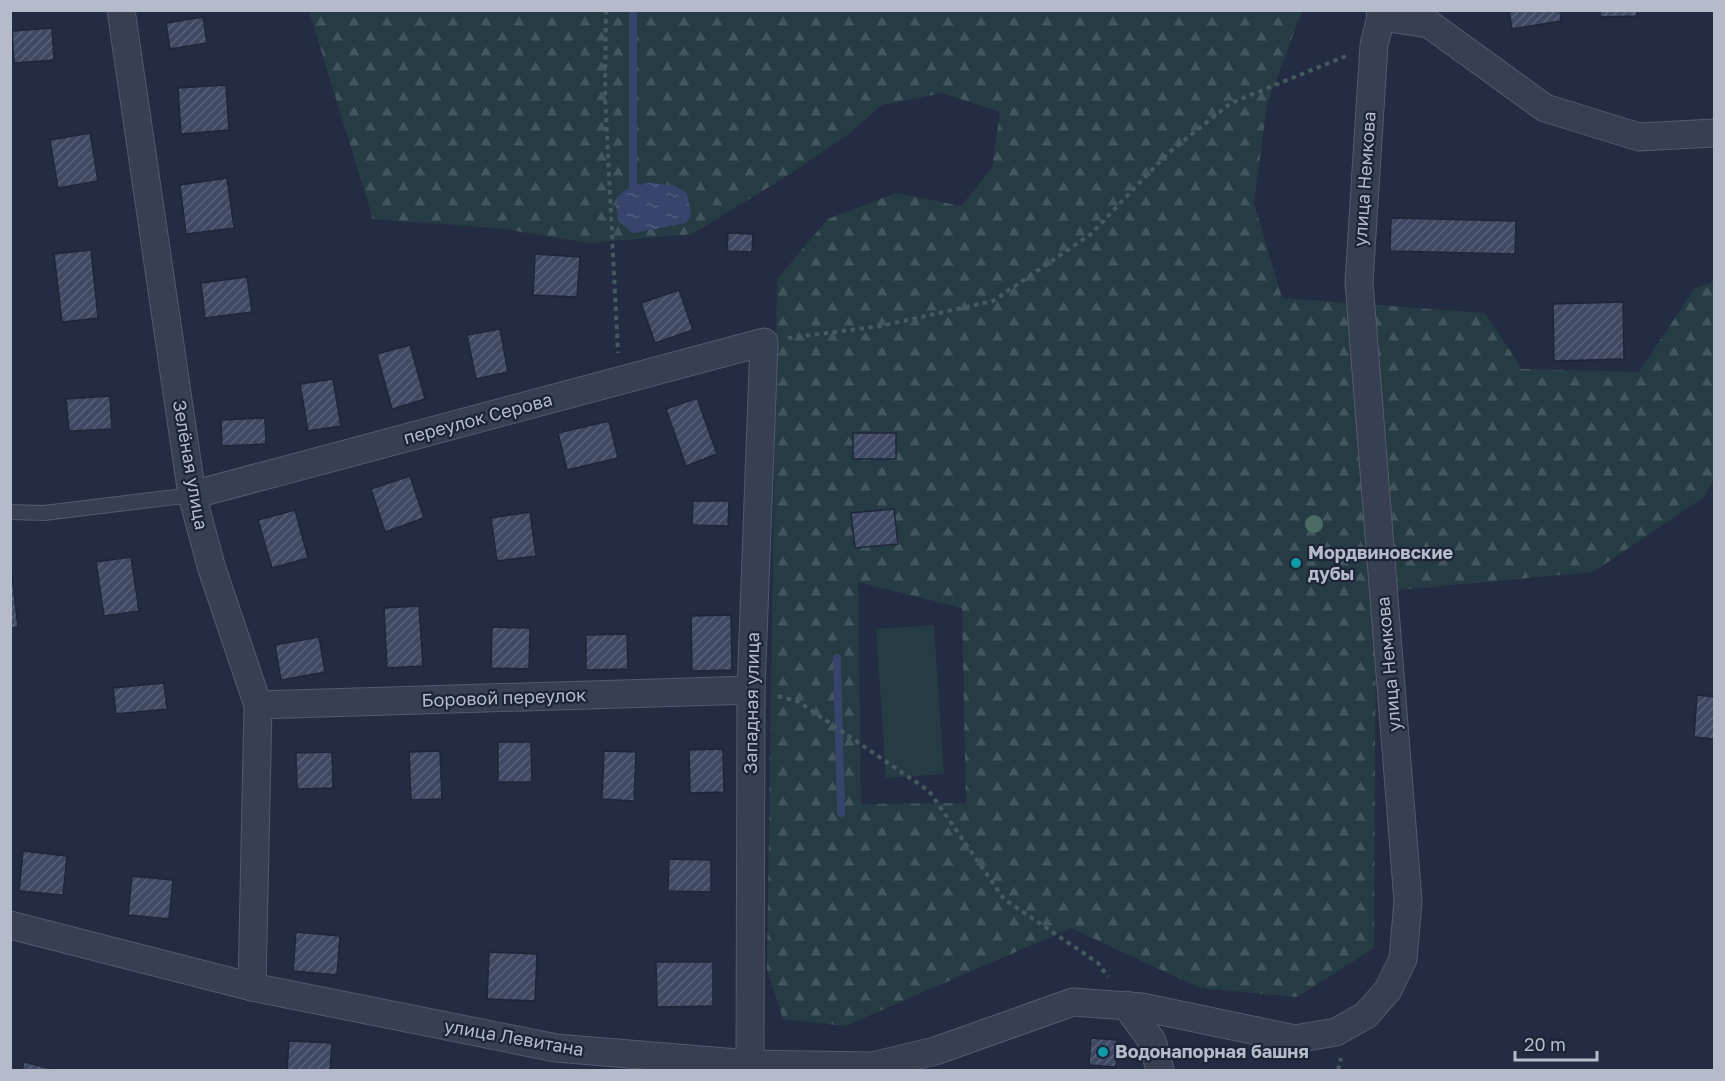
<svg xmlns="http://www.w3.org/2000/svg" width="1725" height="1081" font-family="'Golos Text',sans-serif">
<style>
.grass{fill:#263c44}
.forest{fill:url(#forest-firs);fill-rule:evenodd}
.water{fill:url(#water-ripples)}
.lines{fill:none;stroke-linecap:round;stroke-linejoin:round}
.stream{stroke:#37446b;stroke-width:8}
.building{fill:url(#building-hatch);stroke:#1f263a;stroke-width:1.5}
.service-casing{stroke:#545a6d;stroke-width:16}
.minor-casing{stroke:#545a6d;stroke-width:29}
.path{stroke:#445960;stroke-width:4;stroke-dasharray:4.5 4.5;stroke-linecap:butt}
.service{stroke:#393f52;stroke-width:14}
.minor{stroke:#393f52;stroke-width:27}
.tree{fill:#4b6b64}
.culture-dot{fill:#0f9aa8;stroke:#1d2438;stroke-width:2}
.labels{text-anchor:middle;stroke-width:4.5;stroke-linejoin:round;paint-order:stroke}
.street-label{font-size:18px;fill:#b6bbcc;stroke:#1d2438}
.poi-label{font-size:18px;font-weight:bold;fill:#b6bbcc;stroke:#1d2438;text-anchor:start}
</style>
<defs>
<pattern id="forest-firs" width="22" height="20" patternUnits="userSpaceOnUse" patternTransform="scale(1.5)"><rect width="22" height="20" fill="#263c44"/><path d="M5 1l3.5 6h-7zM16 11l3.5 6h-7z" fill="#43565e"/></pattern>
<pattern id="water-ripples" width="26" height="14" patternUnits="userSpaceOnUse" patternTransform="scale(1.5)"><rect width="26" height="14" fill="#37446b"/><path d="M2 4q2-2 4 0t4 0M15 11q2-2 4 0t4 0" fill="none" stroke="#525d7f"/></pattern>
<pattern id="building-hatch" width="6" height="6" patternUnits="userSpaceOnUse" patternTransform="scale(1.5)"><rect width="6" height="6" fill="#404963"/><path d="M-1 1l2-2M0 6l6-6M5 7l2-2" fill="none" stroke="#596178"/></pattern>
</defs>
<rect width="100%" height="100%" fill="#242c43"/>
<polygon class="grass" points="934,625 944,774 886,778 876,629"/>
<path class="forest" d="M309,11H1302L1267,105L1254,203L1282,298L1485,313L1522,369L1639,372L1695,288L1714,282V479L1704,497L1593,572L1376,592L1374,948L1297,997L1200,988L1071,928L845,1026L783,1019L767,969L777,279L828,219L896,193L961,206L992,168L1000,112L942,93L882,105L850,133L790,174L692,234L589,243L497,228L373,219ZM858,582L962,608L966,803L861,804Z"/>
<polygon class="water" points="648,183 673,185 687,193 691,215 686,223 633,233 618,221 616,206 618,196 633,185"/>
<g class="lines">
<g class="stream">
<polyline points="633,185 633,10"/>
<polyline points="837,658 841,813"/>
</g>
</g>
<g class="building">
<polygon points="1509,10 1560,10 1561,21 1512,29"/>
<polygon points="1600,10 1637,10 1637,16 1600,17"/>
<polygon points="203,17 207,43 170,49 166,23"/>
<polygon points="52,28 54,60 14,63 12,31"/>
<polygon points="226,85 229,130 181,134 178,88"/>
<polygon points="90,133 98,181 58,188 50,140"/>
<polygon points="227,178 234,228 186,234 180,185"/>
<polygon points="1391,218 1516,221 1515,254 1390,251"/>
<polygon points="728,233 753,234 752,252 727,251"/>
<polygon points="91,250 98,318 62,322 54,254"/>
<polygon points="535,254 580,257 577,297 533,295"/>
<polygon points="247,277 252,312 205,318 201,283"/>
<polygon points="679,290 693,330 655,343 641,303"/>
<polygon points="1623,302 1624,359 1554,361 1553,304"/>
<polygon points="500,329 508,372 476,379 467,335"/>
<polygon points="410,345 425,399 392,409 377,354"/>
<polygon points="333,379 341,426 308,431 300,384"/>
<polygon points="110,396 112,429 69,431 66,399"/>
<polygon points="697,398 717,454 686,466 666,409"/>
<polygon points="265,418 266,444 222,446 221,420"/>
<polygon points="609,421 618,458 567,470 558,433"/>
<rect x="853" y="433" width="43" height="26"/>
<polygon points="410,476 424,518 385,532 371,489"/>
<polygon points="693,501 729,501 728,526 692,525"/>
<polygon points="894,509 898,544 855,548 851,513"/>
<polygon points="295,510 308,558 272,568 258,520"/>
<polygon points="530,512 536,556 497,561 491,518"/>
<polygon points="131,557 139,611 104,616 96,562"/>
<polygon points="12,576 18,627 10,628 10,577"/>
<polygon points="419,606 423,666 387,668 384,608"/>
<polygon points="731,615 732,670 692,671 691,616"/>
<polygon points="492,627 530,628 529,669 491,668"/>
<polygon points="627,634 628,669 586,670 586,635"/>
<polygon points="319,637 325,672 281,680 275,645"/>
<polygon points="164,683 167,709 116,714 113,688"/>
<polygon points="1697,695 1714,697 1714,739 1694,737"/>
<polygon points="498,742 531,742 532,782 498,782"/>
<polygon points="723,749 724,792 690,793 689,750"/>
<polygon points="440,751 442,799 411,800 409,752"/>
<polygon points="604,751 636,752 634,801 602,799"/>
<polygon points="332,752 333,788 297,789 296,753"/>
<polygon points="23,851 67,856 63,895 19,891"/>
<polygon points="669,859 711,860 711,892 668,891"/>
<polygon points="132,876 173,880 169,919 128,915"/>
<polygon points="296,932 340,936 337,975 293,971"/>
<polygon points="489,952 537,954 535,1001 487,999"/>
<polygon points="656,962 713,962 713,1006 657,1007"/>
<polygon points="1091,1038 1117,1040 1116,1067 1089,1065"/>
<polygon points="289,1041 332,1043 330,1070 287,1070"/>
<polygon points="24,1062 52,1069 51,1070 22,1070"/>
</g>
<g class="lines">
<g class="service-casing">
<polyline id="service" points="10,512 44,513 192,495"/>
</g>
<g class="minor-casing">
<g id="minor">
<polyline points="121,10 192,495 212,569 258,705 252,987"/>
<polyline points="1381,17 1429,24 1545,108 1639,137 1714,133"/>
<polyline points="192,495 764,342 751,690 750,1064"/>
<polyline points="258,705 751,690"/>
<polyline points="10,925 252,987 556,1048 750,1064 872,1066 935,1051 1073,1002 1142,1007 1295,1039 1336,1032 1366,1015 1388,990 1403,959 1408,901 1359,282 1374,45 1381,17 1380,10"/>
<polyline points="1126,1005 1152,1041 1160,1070"/>
</g>
</g>
<g class="path">
<polyline points="606,10 605,95 618,353"/>
<polyline points="788,338 881,326 993,301 1091,234 1167,154 1231,103 1346,56"/>
<polyline points="778,696 799,702 929,791 1004,899 1098,963 1108,977"/>
<polyline points="1338,1070 1341,1058"/>
</g>
<use href="#service" class="service"/>
<use href="#minor" class="minor"/>
</g>
<circle class="tree" cx="1314" cy="524" r="9"/>
<g class="culture-dot">
<circle cx="1296" cy="563" r="6"/>
<circle cx="1103" cy="1052" r="6"/>
</g>
<g class="labels">
<g class="street-label">
<text transform="translate(1365 179) rotate(-86)" y="6">улица Немкова</text>
<text transform="translate(478 419) rotate(-15)" y="6">переулок Серова</text>
<text transform="translate(190 465) rotate(80)" y="6">Зелёная улица</text>
<text transform="translate(1389 664) rotate(-95)" y="6">улица Немкова</text>
<text transform="translate(504 698) rotate(-2)" y="6">Боровой переулок</text>
<text transform="translate(752 703) rotate(-89)" y="6">Западная улица</text>
<text transform="translate(514 1038) rotate(10)" y="6">улица Левитана</text>
</g>
<g class="poi-label">
<text x="1308" y="559">Мордвиновские<tspan x="1308" dy="21">дубы</tspan></text>
<text x="1115" y="1058">Водонапорная башня</text>
</g>
</g>
<rect width="1725" height="1081" fill="none" stroke="#b6bbcc" stroke-width="24"/>
<path d="M1515 1051v9h82v-9" fill="none" stroke="#b6bbcc" stroke-width="3"/>
<text x="1524" y="1051" font-size="18" fill="#b6bbcc" stroke="#1d2438" stroke-width="4.5" paint-order="stroke">20 m</text>
</svg>
